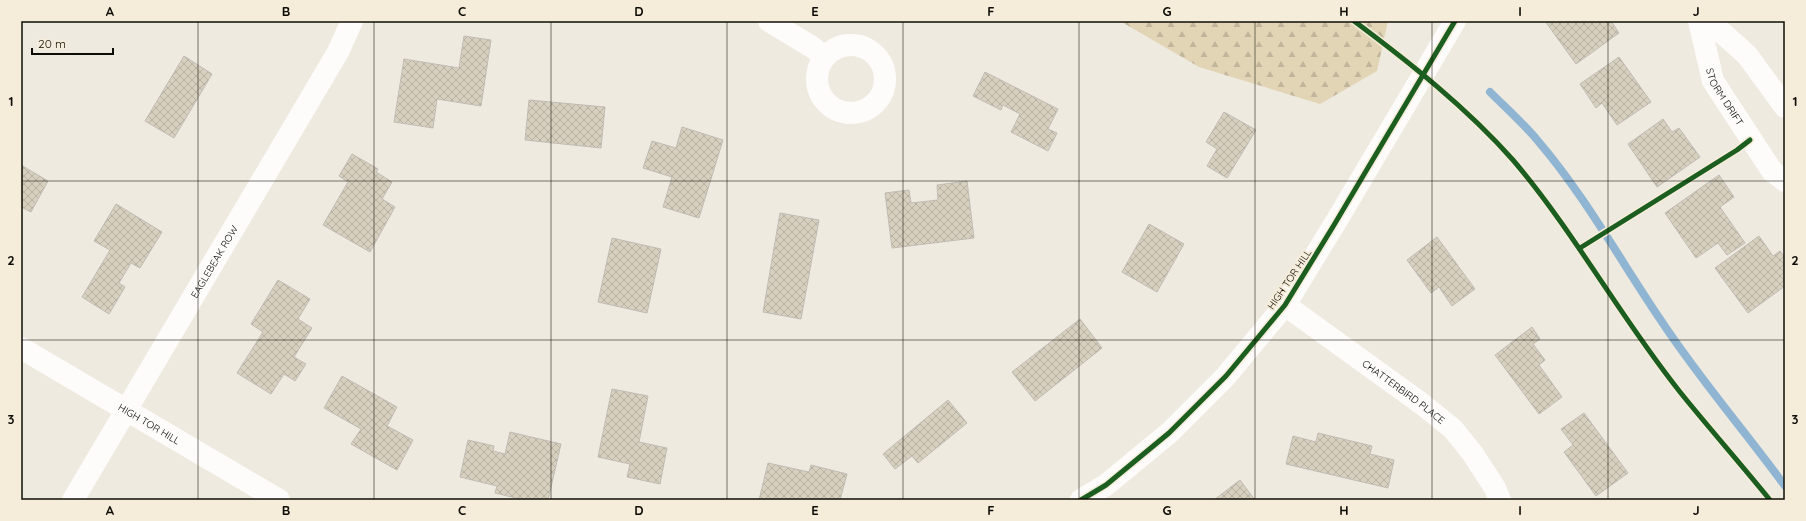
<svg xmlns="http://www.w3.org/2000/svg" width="1806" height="521" font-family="Quicksand,sans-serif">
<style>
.forest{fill:url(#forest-firs)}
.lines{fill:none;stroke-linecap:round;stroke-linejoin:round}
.stream{stroke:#8fb5d2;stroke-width:8}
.building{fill:url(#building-cross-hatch);stroke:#c0bcb5}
.street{stroke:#fdfcfa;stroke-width:22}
.secondary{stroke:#fdfcfa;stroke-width:22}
.cycleway-casing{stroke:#f5edda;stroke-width:8}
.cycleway{stroke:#1b5e20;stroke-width:5}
.grid{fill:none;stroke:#0e0c06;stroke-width:1;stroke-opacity:0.55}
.labels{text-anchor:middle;stroke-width:4;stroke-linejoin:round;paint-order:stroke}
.street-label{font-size:10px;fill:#0e0c06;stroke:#f5edda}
.neatline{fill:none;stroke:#0e0c06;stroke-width:1.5}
.grid-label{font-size:13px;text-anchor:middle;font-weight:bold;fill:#0e0c06}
</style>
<defs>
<pattern id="forest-firs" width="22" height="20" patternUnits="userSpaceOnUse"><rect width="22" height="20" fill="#e2d5b6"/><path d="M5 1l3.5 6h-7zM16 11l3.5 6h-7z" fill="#c1b69b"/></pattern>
<pattern id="building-cross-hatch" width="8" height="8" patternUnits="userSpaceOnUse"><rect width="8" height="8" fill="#d7d0bf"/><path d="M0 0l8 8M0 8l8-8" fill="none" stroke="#b7b1a3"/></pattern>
</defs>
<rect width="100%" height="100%" fill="#efeae0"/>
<polygon class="forest" points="1120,21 1388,21 1377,71 1320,104 1199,67"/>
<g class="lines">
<path class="stream" d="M1490,92C1506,108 1524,124 1538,141C1585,196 1620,260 1660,319C1698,377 1744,430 1785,486"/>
</g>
<g class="building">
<polygon points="1545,21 1611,21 1619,33 1576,64"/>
<polygon points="464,36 491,40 481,106 437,99 433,128 394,122 404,59 459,68"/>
<polygon points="184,56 212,74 174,138 145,121"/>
<polygon points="1619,57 1651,102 1617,125 1602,103 1596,108 1580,84"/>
<polygon points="985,72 1058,109 1048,129 1057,133 1048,151 1011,132 1020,114 1003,105 1001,110 973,96"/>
<polygon points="529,100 605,107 601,148 525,140"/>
<polygon points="1224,112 1256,130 1227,178 1207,166 1217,149 1206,142"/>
<polygon points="1663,119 1672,132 1679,128 1700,157 1657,187 1628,144"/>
<polygon points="682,127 723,140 699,218 663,207 672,177 643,168 652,141 676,148"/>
<polygon points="352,154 378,169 376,172 392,182 382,199 395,207 370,252 323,225 348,182 339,176"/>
<polygon points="21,165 48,181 31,212 21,207"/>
<polygon points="1719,175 1734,197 1720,207 1745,243 1727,255 1718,243 1696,258 1665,213"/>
<polygon points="967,181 974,238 892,248 885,193 909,190 911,203 938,200 937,185"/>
<polygon points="116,204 162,232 140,268 131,263 119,283 125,287 109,314 82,297 110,250 94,241"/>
<polygon points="780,213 819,220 801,319 763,312"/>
<polygon points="1149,224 1184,244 1157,292 1122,272"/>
<polygon points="1759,236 1773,256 1780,251 1785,258 1785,286 1748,313 1715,268"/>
<polygon points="1437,237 1475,289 1452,306 1439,287 1431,293 1407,260"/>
<polygon points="612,238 661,249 647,313 598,302"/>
<polygon points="278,280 310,299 298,319 312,328 294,357 306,364 295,381 284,374 271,394 237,373 263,332 251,324"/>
<polygon points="1080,319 1102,348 1035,401 1012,372"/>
<polygon points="1532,327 1540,339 1533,344 1545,360 1539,365 1562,397 1539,414 1495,355"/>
<polygon points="342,376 397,407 387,426 413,440 397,470 351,444 361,429 324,408"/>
<polygon points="612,389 648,396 639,442 667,448 660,484 627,477 630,464 598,457"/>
<polygon points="948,400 967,423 918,463 912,456 895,469 883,454"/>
<polygon points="1584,413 1628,473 1596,496 1564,452 1573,445 1561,429"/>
<polygon points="510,432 561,444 548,500 524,500 495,493 497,486 460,477 468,440 494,446 493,451 505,454"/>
<polygon points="1318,433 1372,446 1370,454 1394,460 1388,488 1286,464 1293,436 1316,442"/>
<polygon points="768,463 809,472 811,465 847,474 840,500 759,500"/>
<polygon points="1240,480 1255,500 1214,500"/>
</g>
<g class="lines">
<g class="street">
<polyline points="769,21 812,47 825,57"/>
<path id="s1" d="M1699,21L1713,81L1772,171L1785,181"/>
<polyline points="1709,21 1747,55 1785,107"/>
<circle cx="851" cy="79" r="34"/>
<path id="s2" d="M1285,305L1422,404L1453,429L1473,454L1495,488L1500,500"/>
<path id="s3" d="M73,500L338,52L352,21"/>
</g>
<g class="secondary">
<path id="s4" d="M21,348L279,500"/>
<polyline points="1081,500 1106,485 1169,433 1226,376 1285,305 1334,225 1455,21"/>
</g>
<g class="cycleway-casing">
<g id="cycleway">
<path d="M1354,21C1409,62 1467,108 1513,160C1575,233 1620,317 1680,392C1709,428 1740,463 1770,500"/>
<polyline points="1580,248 1737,150 1750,140"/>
<polyline points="1081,500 1106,485 1169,433 1226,376 1285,305 1334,225 1455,21"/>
</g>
</g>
<use href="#cycleway" class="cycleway"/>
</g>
<path class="grid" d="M198,21V500M374,21V500M551,21V500M727,21V500M903,21V500M1079,21V500M1255,21V500M1432,21V500M1608,21V500M21,181H1785M21,340H1785"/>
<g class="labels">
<g class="street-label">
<text dy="4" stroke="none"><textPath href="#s1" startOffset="81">STORM DRIFT</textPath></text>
<text dy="4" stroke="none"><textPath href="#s3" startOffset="277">EAGLEBEAK ROW</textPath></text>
<text transform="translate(1289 279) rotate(-56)" y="4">HIGH TOR HILL</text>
<text dy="4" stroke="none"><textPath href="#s2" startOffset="147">CHATTERBIRD PLACE</textPath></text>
<text dy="4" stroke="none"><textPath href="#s4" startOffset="149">HIGH TOR HILL</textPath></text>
</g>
</g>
<rect width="1806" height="521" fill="none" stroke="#f5edda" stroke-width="44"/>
<path d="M32 48v6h81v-6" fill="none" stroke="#0e0c06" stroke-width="2"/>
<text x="38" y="48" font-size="12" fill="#0e0c06" stroke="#f5edda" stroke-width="3" paint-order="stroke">20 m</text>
<rect x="22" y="22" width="1762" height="477" class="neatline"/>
<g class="grid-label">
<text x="110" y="16">A</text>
<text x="286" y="16">B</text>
<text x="462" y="16">C</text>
<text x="639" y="16">D</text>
<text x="815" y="16">E</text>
<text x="991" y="16">F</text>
<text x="1167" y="16">G</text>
<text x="1344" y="16">H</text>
<text x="1520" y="16">I</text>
<text x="1696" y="16">J</text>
<text x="11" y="106">1</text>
<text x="1795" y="106">1</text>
<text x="11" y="265">2</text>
<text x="1795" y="265">2</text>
<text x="11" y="424">3</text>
<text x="1795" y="424">3</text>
<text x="110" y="515">A</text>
<text x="286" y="515">B</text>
<text x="462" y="515">C</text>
<text x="639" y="515">D</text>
<text x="815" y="515">E</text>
<text x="991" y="515">F</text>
<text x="1167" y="515">G</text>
<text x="1344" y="515">H</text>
<text x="1520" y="515">I</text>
<text x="1696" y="515">J</text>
</g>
</svg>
